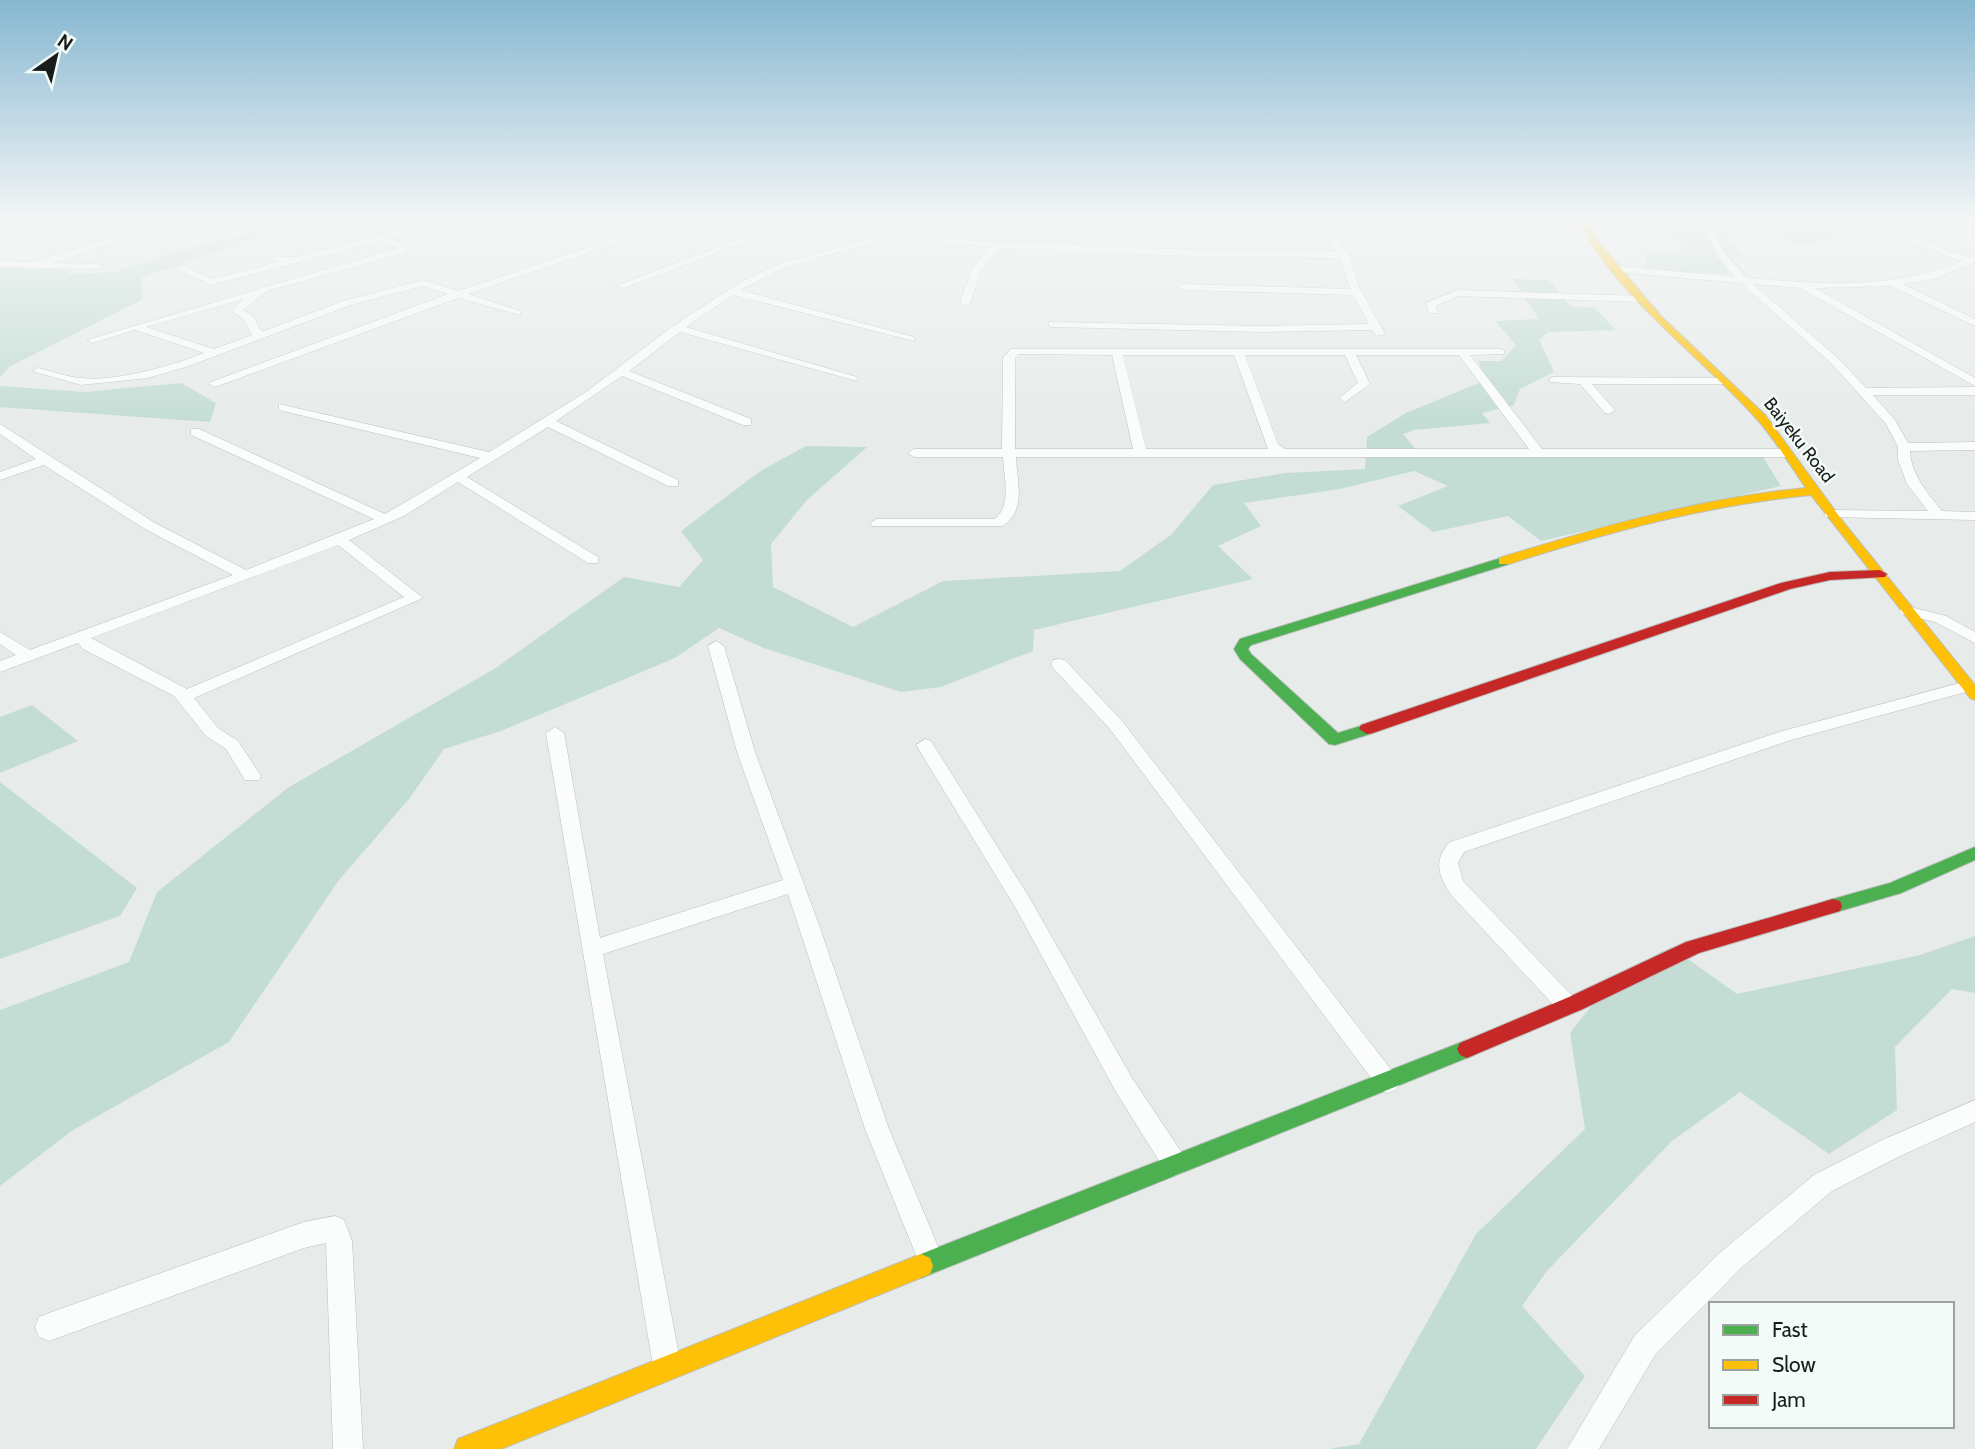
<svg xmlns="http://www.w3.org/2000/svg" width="1975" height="1449" font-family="Cabin,sans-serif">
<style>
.green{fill:#c4ddd4}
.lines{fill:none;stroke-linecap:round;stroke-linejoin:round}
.street-casing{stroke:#bbbfbd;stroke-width:1}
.fast-casing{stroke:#bbbfbd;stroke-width:2}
.slow-casing{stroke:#bbbfbd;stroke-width:2}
.jam-casing{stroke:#bbbfbd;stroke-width:2}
.street{fill:#fbfcfc;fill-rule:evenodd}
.fast{fill:#4caf50;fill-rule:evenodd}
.slow{fill:#ffc107;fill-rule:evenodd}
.jam{fill:#c62828;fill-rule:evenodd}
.shaded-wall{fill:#939594}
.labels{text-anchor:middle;stroke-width:5;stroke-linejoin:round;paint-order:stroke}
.far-street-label{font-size:18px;fill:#191c1b;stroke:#f2fbf8}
</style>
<rect width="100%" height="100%" fill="#e7ecea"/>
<g class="green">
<polygon points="1684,220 1900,220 1817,243 1793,244 1763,231 1726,234 1727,242 1744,256 1731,257 1747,275 1647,270 1644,254 1677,255 1682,246 1665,230 1678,230 1673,222"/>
<polygon points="264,229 267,234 141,278 143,299 9,367 0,377 0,268 71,270 69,274 115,272 179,251"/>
<polygon points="1512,279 1549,280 1570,306 1595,308 1616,330 1548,332 1539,340 1554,372 1520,389 1514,405 1482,413 1490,423 1414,430 1403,434 1422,457 1763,457 1781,486 1541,541 1508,516 1433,532 1398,506 1448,486 1414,471 1340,489 1244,503 1261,526 1218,546 1253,579 1034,630 1033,651 941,687 901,692 764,648 719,628 675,658 501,731 444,749 409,799 339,880 229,1042 73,1130 0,1186 0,1010 129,962 157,892 289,787 494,669 624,577 679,587 703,560 681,531 759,472 806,446 867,447 807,500 771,544 773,587 853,627 943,581 1120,571 1172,534 1213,485 1285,473 1365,469 1367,437 1406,413 1486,380 1478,361 1501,361 1516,345 1495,321 1539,319"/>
<polygon points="181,383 216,403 210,422 0,407 0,386 84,392"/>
<polygon points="32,705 78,741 0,773 0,717"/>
<polygon points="0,782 137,888 120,916 0,959"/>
<polygon points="1975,936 1975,993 1952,989 1895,1047 1897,1110 1829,1154 1740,1092 1672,1141 1547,1271 1522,1306 1585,1376 1536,1449 1328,1449 1359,1444 1476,1234 1585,1129 1570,1033 1615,976 1671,947 1737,994 1920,955"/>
</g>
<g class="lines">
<g class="street-casing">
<g id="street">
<polygon points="170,220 184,220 52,263 97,264 102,267 100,269 0,267 0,261 33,262"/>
<polygon points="322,220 337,220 282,236 277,233"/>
<path d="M437,220H452L390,238L406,245L404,253L267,291L243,310L254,317L260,330L264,331L343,301L423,280L458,291L671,220H685L468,294L520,311V315L458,298L215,387L209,384L211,382L448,294L423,286L351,305L189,366L148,378L81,385L32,371L38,368C52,371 67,377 81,378C117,382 170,366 204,353L135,330L92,343L87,340L398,248L381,241L211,285L179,270V266H185L212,279L279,262L274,259L276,257H298ZM243,299L232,311L245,321L252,335L214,349L146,327Z"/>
<polygon points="556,220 570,220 490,246 482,244"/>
<polygon points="790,220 803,220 624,288 615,286"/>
<path d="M825,220H843L890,230V234L915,224L957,220L924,228L940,237L960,240L1214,251L1337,252L1312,220H1321L1349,255L1359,287L1385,334L1376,336L1373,330L1263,332L1053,327L1049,326V322L1263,326L1369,324L1353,295L1183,290L1178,287L1183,284L1350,289L1340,258L1214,257L1001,248L982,269L970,303L965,306L960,303L972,269L989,247L937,242L915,230L784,268L740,290L914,337V341L733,295L686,327L857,377V381L680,332L629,371L751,419V425H743L622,376L556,421L678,480V486H668L548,427L467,477L598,557V563H588L458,482L404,516L349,540L423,598L194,698L218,728L238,741L261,776L259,780H245L226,749L206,736L174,696L83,649L78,643L0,672V661L16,655L0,644V632L30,650L233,575L145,529L44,465L0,480V472L36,459L0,434V424L155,523L246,570L374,519L191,435V429H199L385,514L480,458L279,410V404L489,452L586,392L673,326L742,281L778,264L886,235ZM338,545L404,597L187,689L91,638Z"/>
<polygon points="1166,220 1212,220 1208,223"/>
<path d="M1687,220H1697L1718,238L1724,253L1747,278C1819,284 1894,290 1962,261L1880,232L1912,220L1915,225L1894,232L1970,258L1975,256L1974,263L1933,279L1903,284L1975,319V326L1891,286L1815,288L1975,378V386L1800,288L1753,284L1840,360L1866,388L1975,387V395H1873L1895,420L1908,443L1975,442V450L1910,451C1911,475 1928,493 1942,511L1975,512V520L1826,517L1824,514L1831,510L1928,511L1907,484L1898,460V447L1886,424L1832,364L1741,283L1618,272L1613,269L1618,266L1735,277L1717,256L1711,241Z"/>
<polygon points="1457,290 1643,296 1648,299 1643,302 1458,296 1436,306 1437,313 1429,313 1426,303"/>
<path d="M1011,349H1500L1504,350V354L1470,355L1542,449H1785L1791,453L1785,457H1016C1017,482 1027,511 1002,526H872L870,523L877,519H994C1012,508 1004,476 1003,457H914L908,453L914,449H1002L1003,358ZM1018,354L1112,355L1133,449H1015V358ZM1123,355H1234L1268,449H1146ZM1245,355H1345L1358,383L1339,398L1345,402L1370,384L1356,355H1459L1529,449H1285L1278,444Z"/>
<polygon points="1554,377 1723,378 1729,381 1723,384 1592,384 1615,410 1609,414 1605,413 1580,384 1550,382 1550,378"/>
<polygon points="1907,606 1946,616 1975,632 1975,643 1935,622 1902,614 1899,611 1902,608"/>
<polygon points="716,641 724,646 755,752 819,925 889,1129 944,1261 940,1270 931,1274 922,1270 865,1129 788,894 603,954 681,1366 677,1376 667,1380 657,1376 653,1366 546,733 555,727 564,733 600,938 783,880 737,752 708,646"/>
<polygon points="1059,659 1065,660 1122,721 1396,1076 1400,1083 1396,1090 1388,1093 1380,1090 1110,729 1053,668 1051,664 1053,660"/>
<path d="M1967,681L1973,682V690L1791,740L1464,852L1458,863L1463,881L1576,1000L1579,1006L1576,1012L1568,1015L1560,1012L1453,897C1439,878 1432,861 1450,842L1779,732Z"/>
<polygon points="925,739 931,741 1029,897 1132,1078 1184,1156 1188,1164 1184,1172 1175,1176 1166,1172 1116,1092 1015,907 916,745"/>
<polygon points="1975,1100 1975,1122 1898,1157 1832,1191 1741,1268 1655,1355 1599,1449 1567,1449 1635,1335 1723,1250 1814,1175 1880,1141"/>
<polygon points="335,1216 344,1220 352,1241 363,1449 333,1449 326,1243 304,1248 49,1341 39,1337 35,1327 39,1317 49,1313 304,1222"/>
</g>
</g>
<g class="fast-casing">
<g id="fast">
<polygon points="1504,557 1511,561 1509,564 1251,645 1248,649 1251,654 1338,733 1367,724 1375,729 1373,733 1335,745 1329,744 1240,659 1234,649 1240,639"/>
<polygon points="1975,847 1975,860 1901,893 1833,913 1826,911 1824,906 1826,901 1890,883"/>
<polygon points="1467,1040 1474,1043 1477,1049 1474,1055 921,1278 912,1274 909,1266 912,1258 921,1254"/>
</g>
</g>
<g class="slow-casing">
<g id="slow">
<path d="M1577,220H1585L1596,239L1661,316L1765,415L1844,523L1975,685V700L1970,698L1811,495C1707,505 1608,532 1509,564H1499V558C1600,527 1701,498 1806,488C1790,465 1775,439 1756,418C1697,353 1620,300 1577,220Z"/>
<polygon points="921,1254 930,1258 933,1266 930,1274 501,1449 454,1449 458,1439"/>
</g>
</g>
<g class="jam-casing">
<g id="jam">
<polygon points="1880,570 1887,574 1885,577 1830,580 1790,589 1373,733 1367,734 1359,729 1361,725 1781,583 1830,572"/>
<polygon points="1833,899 1840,901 1842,906 1840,911 1699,953 1583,1009 1474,1055 1467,1058 1460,1055 1457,1049 1460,1043 1569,997 1686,942"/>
</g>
</g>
<use href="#street" class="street"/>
<use href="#fast" class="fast"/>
<use href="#slow" class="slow"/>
<use href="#jam" class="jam"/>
</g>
<polygon class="shaded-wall" points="110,220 128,220 111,225 109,221"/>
<linearGradient id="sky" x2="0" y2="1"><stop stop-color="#86b7d1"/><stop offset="0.52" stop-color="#f4f6f6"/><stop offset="1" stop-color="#f4f6f6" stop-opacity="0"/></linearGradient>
<rect width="1975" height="423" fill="url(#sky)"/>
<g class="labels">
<g class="far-street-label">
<text transform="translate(1799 440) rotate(52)" y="6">Baiyeku Road</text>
</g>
</g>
<rect x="1709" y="1302" width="245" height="126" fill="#f2fbf8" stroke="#9ba2a0" stroke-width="2"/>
<rect x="1723" y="1325" width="35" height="10" fill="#4caf50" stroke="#9ba2a0" stroke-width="2"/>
<text x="1772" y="1337" font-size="21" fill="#191c1b">Fast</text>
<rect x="1723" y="1360" width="35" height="10" fill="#ffc107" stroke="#9ba2a0" stroke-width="2"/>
<text x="1772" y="1372" font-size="21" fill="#191c1b">Slow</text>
<rect x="1723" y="1395" width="35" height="10" fill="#c62828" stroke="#9ba2a0" stroke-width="2"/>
<text x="1772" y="1407" font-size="21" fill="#191c1b">Jam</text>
<g transform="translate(56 56) rotate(34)" stroke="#f2fbf8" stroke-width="5" paint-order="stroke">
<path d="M0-5L12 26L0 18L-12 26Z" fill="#191c1b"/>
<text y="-10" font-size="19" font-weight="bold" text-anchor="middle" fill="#191c1b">N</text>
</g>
</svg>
